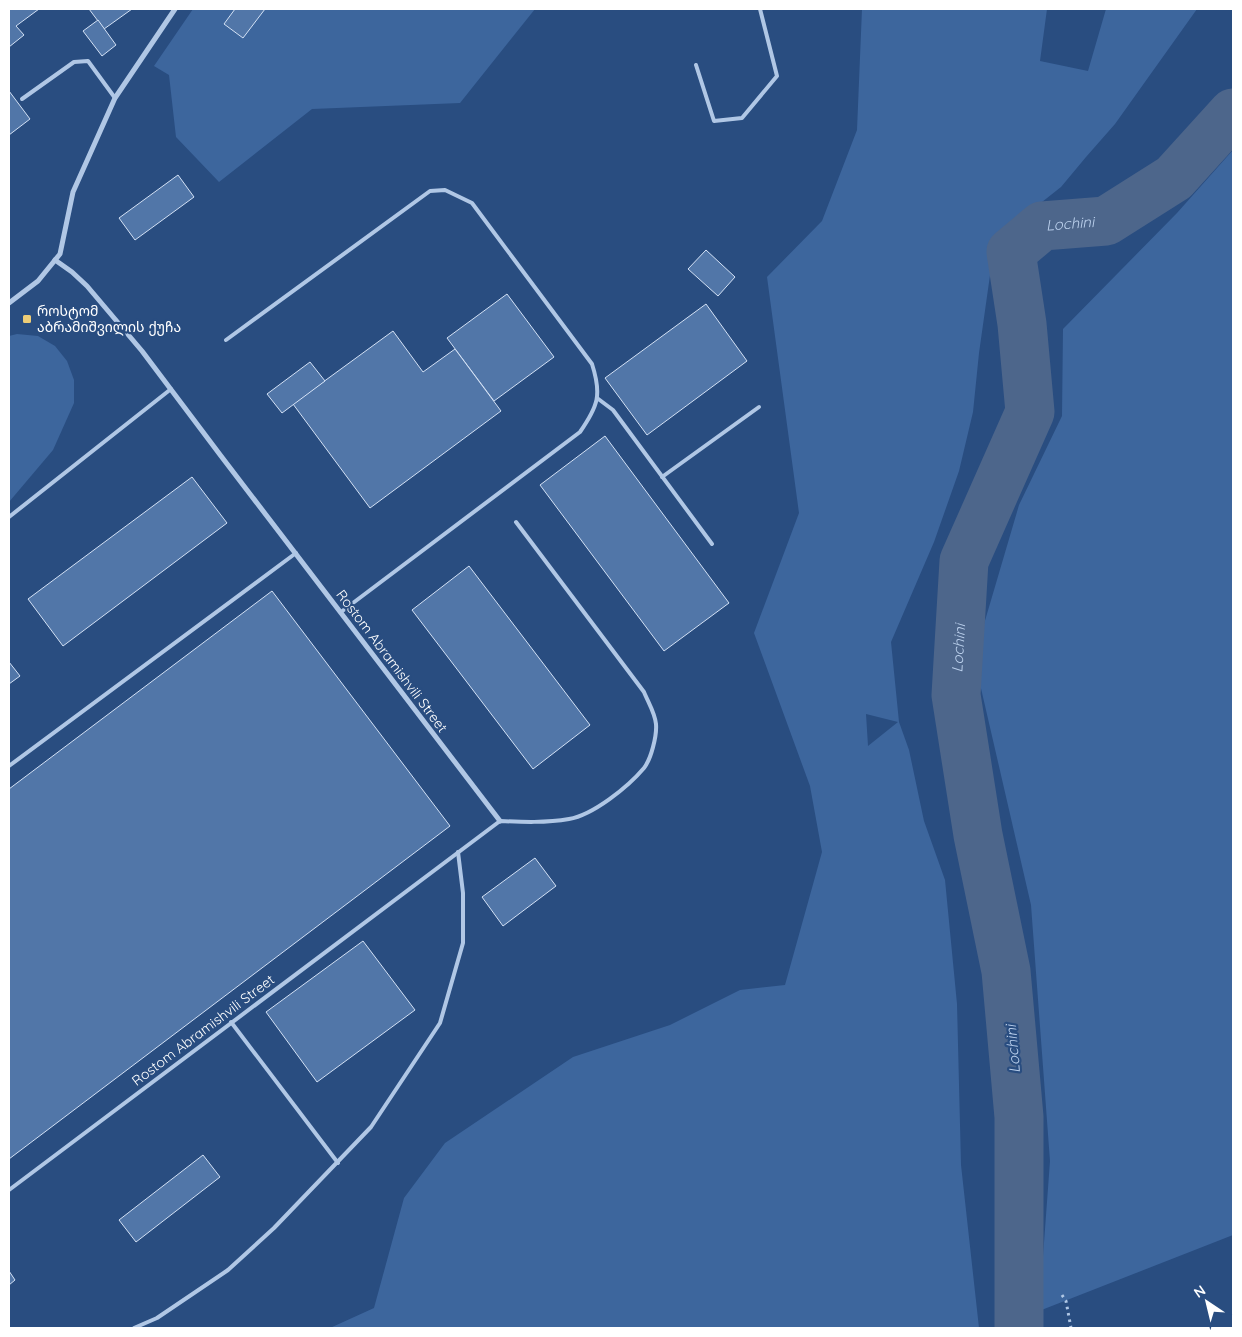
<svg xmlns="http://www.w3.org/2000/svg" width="1242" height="1337" font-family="Quicksand,'Noto Sans Georgian',sans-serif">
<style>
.green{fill:#3d669d;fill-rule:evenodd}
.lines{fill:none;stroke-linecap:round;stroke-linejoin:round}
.river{stroke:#4d668b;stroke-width:49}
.building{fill:#5176a8;stroke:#d3e1f5}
.path{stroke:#b0c7e5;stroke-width:3;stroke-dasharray:2.5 4;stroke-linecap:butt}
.lane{stroke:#b0c7e5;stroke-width:4}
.street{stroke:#b0c7e5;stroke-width:5}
.poi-dot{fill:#edcd77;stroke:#294d80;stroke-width:2}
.labels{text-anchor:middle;stroke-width:4.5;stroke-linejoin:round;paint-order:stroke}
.poi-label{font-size:14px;fill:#fff;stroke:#294d80;text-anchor:start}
.street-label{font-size:14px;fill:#fff;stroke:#294d80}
.water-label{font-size:15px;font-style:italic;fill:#bcd1ed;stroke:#294d80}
</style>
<rect width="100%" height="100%" fill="#294d80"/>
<g class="green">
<polygon points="193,9 535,9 460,103 312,109 219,182 176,137 169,75 154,66"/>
<path d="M862,9H1047L1040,61L1088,71L1106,9H1197L1115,124L1086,157L1061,187L1014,224L993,254L979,353L973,412L959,471L934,542L891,642L899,722L909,750L924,821L945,880L957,1004L961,1165L979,1328H330L374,1308L404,1198L445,1143L573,1057L670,1025L740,990L785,985L822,852L810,786L754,633L799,513L767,277L822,221L857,130ZM866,714L898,722L868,746Z"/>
<polygon points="1233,150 1233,1235 1039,1311 1050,1161 1031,905 974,658 1019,505 1062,416 1063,329 1177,213"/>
<polygon points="17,334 38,336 55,346 67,361 74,380 74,403 53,450 9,502 9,336"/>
</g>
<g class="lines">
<path class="river" id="s1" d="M1019,1328V1117L1006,971L978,835L956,695L964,561L1030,412L1022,324L1011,252L1042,226L1106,221L1174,178L1233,113"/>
</g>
<g class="building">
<polygon points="9,9 39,9 16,26 24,35 9,47"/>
<polygon points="89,9 132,9 104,29"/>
<polygon points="235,9 265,9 243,38 224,24"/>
<polygon points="98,20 116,45 102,56 83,31"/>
<polygon points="9,91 30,119 9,135"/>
<polygon points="178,175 194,197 135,240 119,218"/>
<polygon points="706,250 735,277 718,296 688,269"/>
<polygon points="507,294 554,357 494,401 447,338"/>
<polygon points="706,304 747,361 647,435 605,378"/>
<polygon points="393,331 423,372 455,349 501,411 370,508 293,404"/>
<polygon points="310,362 325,381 282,413 267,394"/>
<polygon points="605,436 729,603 664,651 540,485"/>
<polygon points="192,477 227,523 63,646 28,599"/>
<polygon points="469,566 590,725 533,769 412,610"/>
<polygon points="272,591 450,826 9,1159 9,789"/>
<polygon points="9,662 20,676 9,684"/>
<polygon points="535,858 556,886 503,926 482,897"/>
<polygon points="363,941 415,1010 317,1082 266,1012"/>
<polygon points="203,1155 220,1177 136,1242 119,1220"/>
<polygon points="9,1271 15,1280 9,1285"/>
</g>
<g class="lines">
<polyline class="path" points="1062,1295 1066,1301 1071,1328"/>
<g class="lane">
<polyline points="696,65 714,121 742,118 777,76 760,9"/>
<polyline points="22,99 74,62 88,61 115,98"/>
<path d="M226,340L430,191L445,190L472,203L592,364C602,395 598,406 580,432L341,612"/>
<polyline points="597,398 613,410 712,544"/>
<polyline points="662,477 759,407"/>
<polyline points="9,517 171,389"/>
<polyline points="9,766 296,553"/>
<polyline points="231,1022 338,1163"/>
<path d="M9,1190L500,821C522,822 546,823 569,819C593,815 628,787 644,768C651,759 657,736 656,724C655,713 648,702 644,692L516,522"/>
<polyline points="134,1328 157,1318 228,1270 274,1228 371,1127 440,1023 463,943 463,893 458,852"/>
</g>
<g class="street">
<polyline points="55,260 72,272 87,286 142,351 221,456 500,821"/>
<polyline points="9,303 38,281 60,254 73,192 115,98 175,9"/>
</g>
</g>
<rect class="poi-dot" x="22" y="314" width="10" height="10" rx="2.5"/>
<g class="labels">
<g class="poi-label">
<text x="37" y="316">როსტომ<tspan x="37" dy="16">აბრამიშვილის ქუჩა</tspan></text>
</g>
<g class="street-label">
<text transform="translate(392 661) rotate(53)" y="5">Rostom Abramishvili Street</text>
<text transform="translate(203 1030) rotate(-37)" y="5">Rostom Abramishvili Street</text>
</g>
<g class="water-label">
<text dy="5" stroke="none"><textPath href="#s1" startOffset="1165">Lochini</textPath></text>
<text dy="5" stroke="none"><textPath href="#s1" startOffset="685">Lochini</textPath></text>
<text transform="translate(1013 1049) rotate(-95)" y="5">Lochini</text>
</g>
</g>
<rect width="1242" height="1337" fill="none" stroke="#ffffff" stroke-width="20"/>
<g transform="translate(1207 1302) rotate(325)" stroke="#294d80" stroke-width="4" paint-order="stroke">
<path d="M0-4L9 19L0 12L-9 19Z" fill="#ffffff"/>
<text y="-8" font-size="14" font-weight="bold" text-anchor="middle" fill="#ffffff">N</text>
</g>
</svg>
